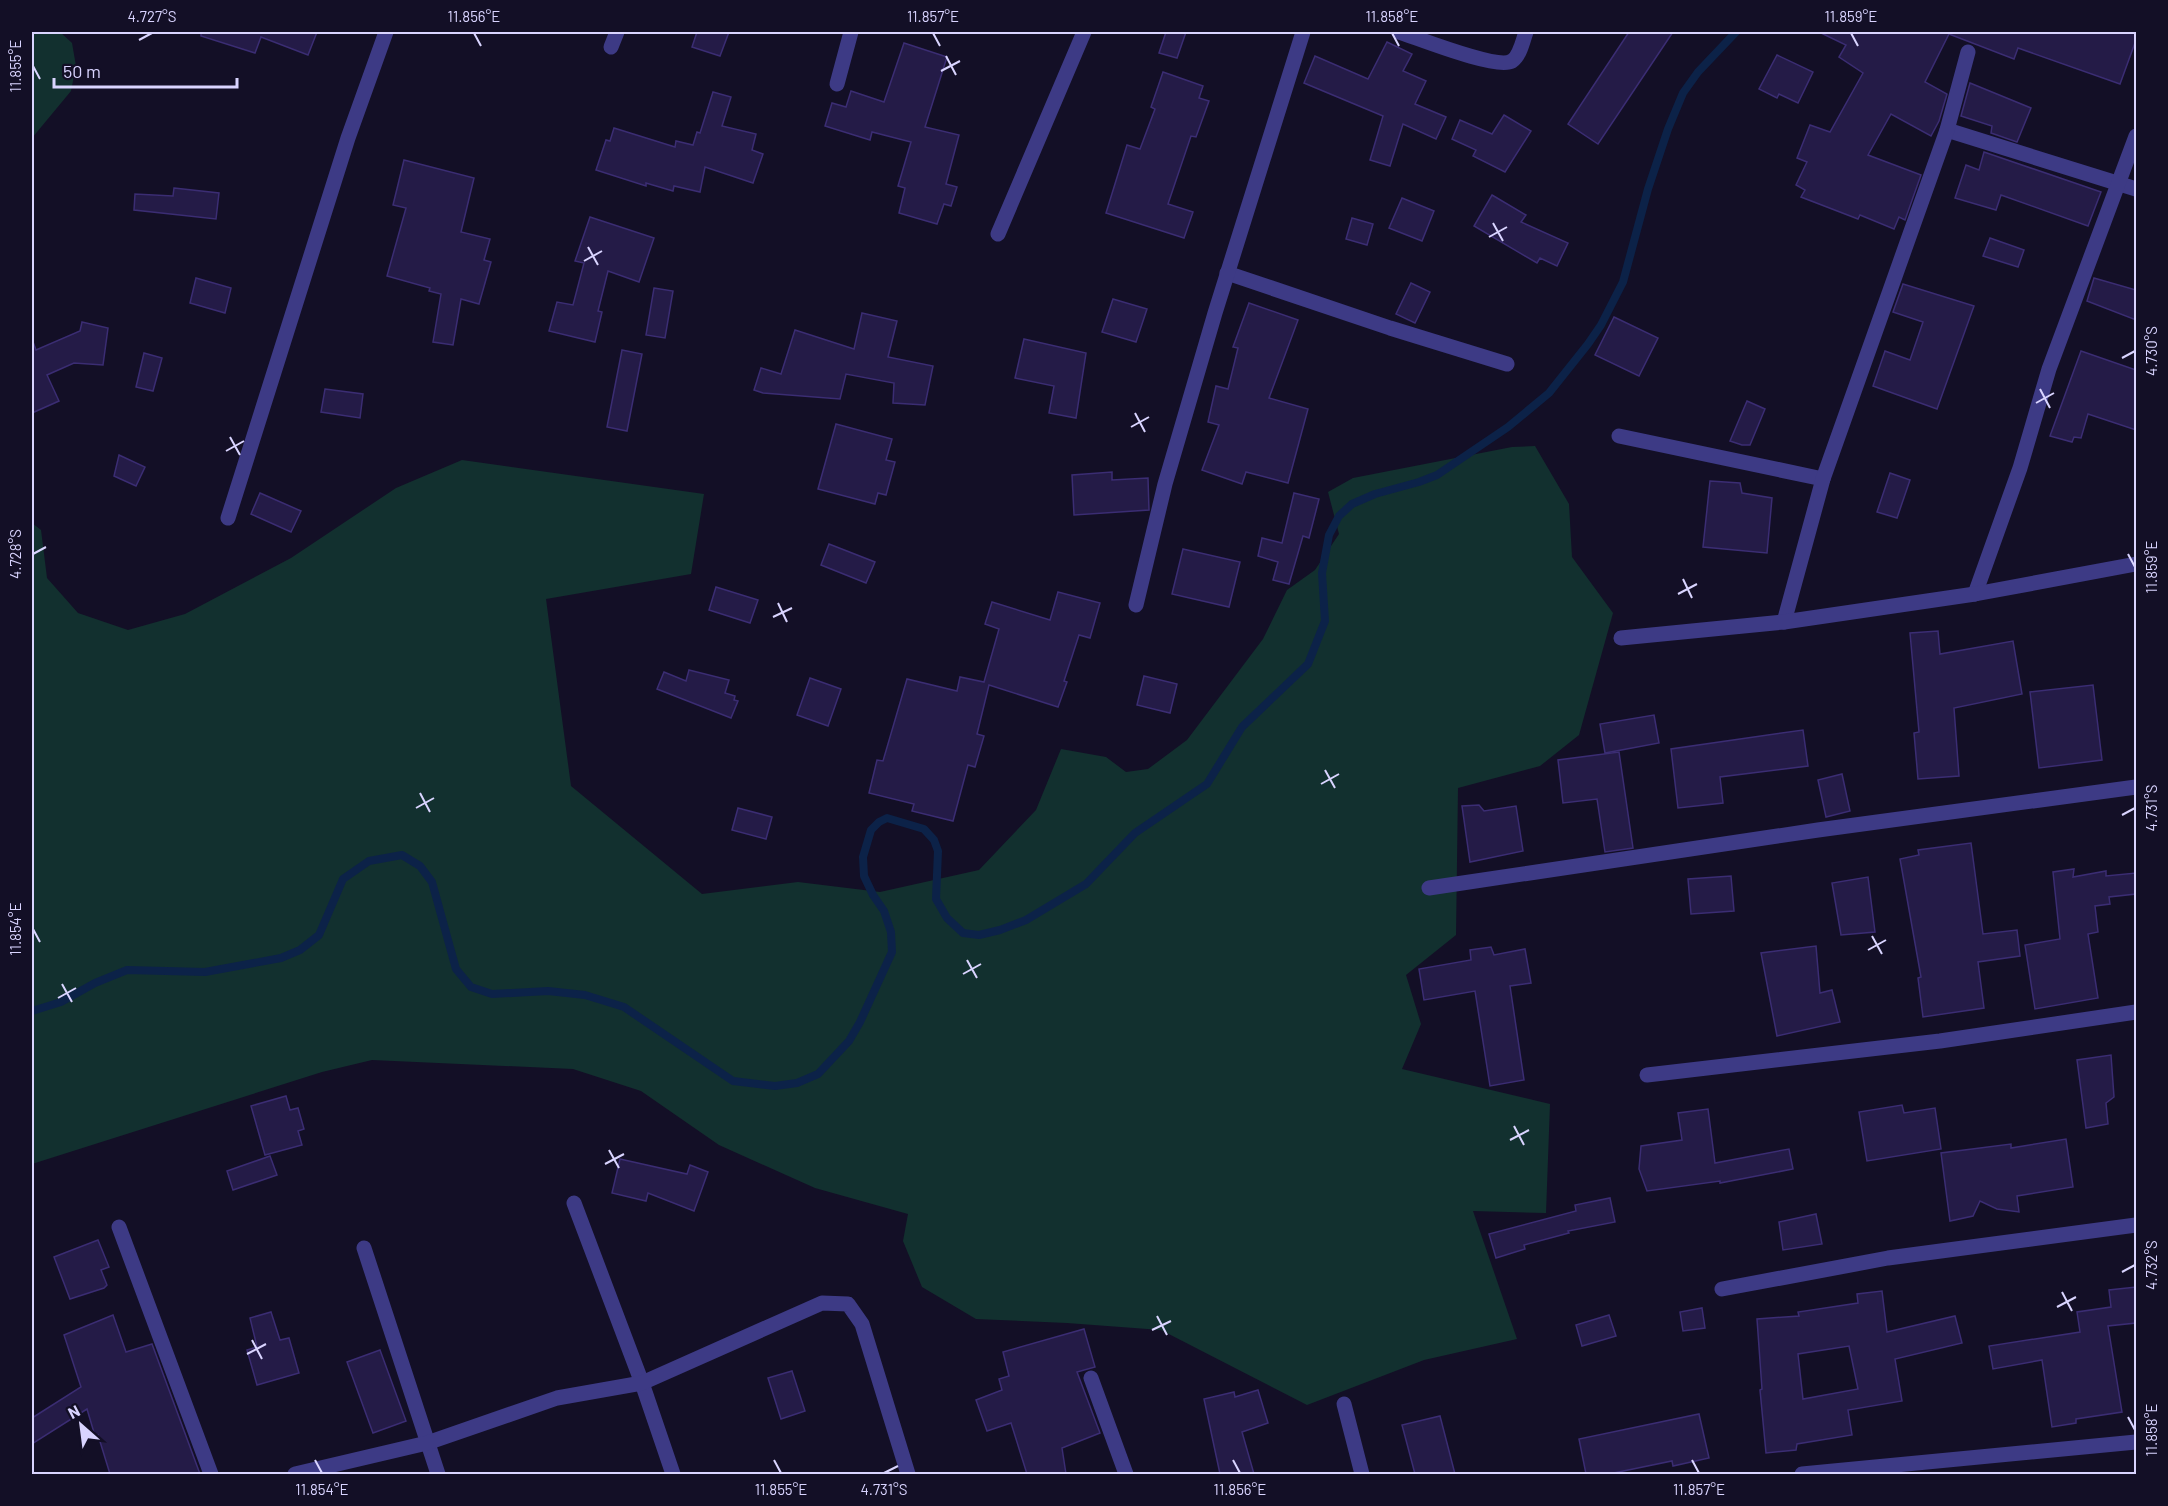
<svg xmlns="http://www.w3.org/2000/svg" width="2168" height="1506" font-family="Barlow,sans-serif">
<style>
.green{fill:#12302f}
.lines{fill:none;stroke-linecap:round;stroke-linejoin:round}
.stream{stroke:#0c2248;stroke-width:8}
.building{fill:#241b47;stroke:#3b2d73;stroke-width:1.5;fill-rule:evenodd}
.minor{stroke:#3d3a85;stroke-width:15}
.ticks{fill:none;stroke:#d9d4ff;stroke-width:2}
.neatline{fill:none;stroke:#d9d4ff;stroke-width:2}
.ticks-label{font-size:15px;text-anchor:middle;fill:#d9d4ff}
</style>
<rect width="100%" height="100%" fill="#130f26"/>
<g class="green">
<polygon points="32,32 60,32 72,43 76,66 71,91 32,138"/>
<polygon points="1535,446 1569,504 1572,557 1613,613 1579,735 1540,766 1458,788 1456,935 1406,975 1421,1024 1402,1069 1550,1104 1546,1213 1473,1211 1517,1339 1424,1360 1307,1405 1161,1330 1067,1323 976,1319 922,1287 903,1241 908,1214 815,1188 719,1145 641,1091 573,1069 372,1060 322,1072 32,1164 32,523 41,530 47,578 78,613 128,630 185,614 291,558 396,488 462,460 704,494 691,574 546,599 571,786 702,894 798,882 880,892 979,870 1036,810 1061,749 1106,757 1126,772 1148,769 1187,740 1263,639 1287,590 1315,570 1339,534 1328,492 1353,478 1512,447"/>
</g>
<g class="lines">
<polyline class="stream" points="32,1011 61,1002 95,983 127,970 205,972 281,958 300,950 319,935 343,879 369,861 402,855 420,866 432,882 456,969 471,987 492,994 548,991 585,995 624,1007 733,1081 775,1086 797,1083 818,1074 849,1041 860,1022 892,952 891,932 884,911 873,895 864,876 863,857 871,830 879,822 887,818 924,829 934,840 938,851 936,899 947,918 963,933 979,935 1000,930 1026,920 1086,884 1135,833 1207,784 1242,727 1308,664 1325,621 1322,573 1329,535 1339,516 1352,504 1375,494 1419,482 1437,475 1508,427 1549,393 1588,344 1601,325 1623,282 1648,189 1668,129 1683,93 1698,72 1736,32"/>
</g>
<g class="building">
<polygon points="201,32 317,32 308,55 261,37 255,53 201,36"/>
<polygon points="697,32 729,32 720,56 692,47"/>
<polygon points="1166,32 1186,32 1177,58 1159,53"/>
<polygon points="1629,32 1673,32 1598,144 1568,124"/>
<polygon points="1819,32 2136,32 2136,40 2120,84 2018,48 2014,59 1949,34 1925,82 1947,94 1939,121 1931,136 1891,114 1868,155 1921,175 1905,220 1899,217 1894,229 1860,215 1858,219 1801,197 1805,190 1796,185 1807,162 1797,158 1810,125 1830,132 1863,73 1839,57 1846,45"/>
<polygon points="1387,42 1412,54 1403,71 1426,81 1415,104 1446,117 1436,139 1403,124 1390,166 1370,160 1383,116 1304,83 1315,56 1368,79"/>
<polygon points="904,43 947,57 925,127 959,135 946,184 957,187 951,206 944,204 937,224 899,213 905,188 898,186 911,142 872,132 870,140 825,126 832,103 846,107 851,91 884,102"/>
<polygon points="1777,55 1813,72 1798,103 1779,94 1777,98 1759,89"/>
<polygon points="1163,72 1203,86 1199,98 1209,101 1196,137 1191,136 1168,204 1193,212 1184,238 1106,213 1127,145 1140,149 1155,109 1151,107"/>
<polygon points="1970,83 2031,108 2017,142 1991,133 1992,126 1961,116"/>
<polygon points="713,92 731,97 722,126 756,134 752,150 763,154 753,183 705,167 700,192 674,186 673,191 646,183 646,186 596,170 606,140 610,141 614,128 675,147 676,141 693,145 697,132 700,133"/>
<polygon points="1504,115 1531,131 1505,172 1473,156 1476,150 1452,139 1460,120 1492,134"/>
<polygon points="1984,152 2101,192 2088,226 2001,195 1996,210 1955,198 1966,165 1979,170"/>
<polygon points="404,160 474,178 461,232 490,239 484,260 491,262 479,304 461,299 453,345 433,342 441,294 429,291 430,288 387,276 406,208 393,205"/>
<polygon points="174,188 219,193 216,219 134,210 135,194 173,196"/>
<polygon points="1492,195 1526,215 1521,222 1568,243 1557,266 1540,258 1537,263 1474,226"/>
<polygon points="1402,198 1434,211 1422,241 1389,228"/>
<polygon points="590,217 654,238 639,282 608,271 598,311 602,312 595,342 549,331 557,302 573,305 584,263 575,261"/>
<polygon points="1352,218 1373,224 1367,245 1346,239"/>
<polygon points="1990,238 2024,250 2018,267 1983,256"/>
<polygon points="196,278 231,288 225,313 190,303"/>
<polygon points="2094,278 2136,290 2136,320 2087,301"/>
<polygon points="1411,283 1430,292 1415,323 1396,314"/>
<polygon points="1903,284 1974,306 1937,409 1873,386 1885,351 1910,360 1923,322 1893,312"/>
<polygon points="654,288 673,291 665,338 646,335"/>
<polygon points="1113,299 1147,309 1136,342 1102,332"/>
<polygon points="1249,303 1298,320 1269,398 1308,409 1288,483 1246,472 1242,484 1202,470 1219,425 1208,422 1216,386 1228,389 1238,348 1233,347"/>
<polygon points="862,313 897,321 888,357 933,366 925,405 893,403 894,383 846,374 840,399 763,393 754,390 761,368 781,374 795,330 854,349"/>
<polygon points="1614,317 1658,338 1639,376 1595,355"/>
<polygon points="82,322 108,328 103,365 74,363 47,375 59,401 32,413 32,339 36,350 80,331"/>
<polygon points="1024,339 1086,353 1076,418 1049,413 1054,386 1015,378"/>
<polygon points="622,350 642,354 627,431 607,427"/>
<polygon points="2081,351 2136,370 2136,430 2088,414 2081,438 2074,437 2072,442 2050,436"/>
<polygon points="144,353 162,358 153,391 136,387"/>
<polygon points="325,389 363,394 360,418 321,412"/>
<polygon points="1747,401 1765,409 1750,445 1742,445 1730,441"/>
<polygon points="836,424 892,439 886,460 895,462 886,495 878,493 875,504 818,489"/>
<polygon points="119,455 145,467 136,486 114,476"/>
<polygon points="1112,472 1112,480 1148,478 1149,510 1074,515 1072,475"/>
<polygon points="1890,473 1910,480 1897,518 1877,512"/>
<polygon points="1710,481 1740,483 1742,493 1772,498 1767,553 1703,547"/>
<polygon points="260,493 301,511 291,532 251,514"/>
<polygon points="1294,493 1319,499 1309,538 1303,536 1289,584 1273,580 1278,562 1258,556 1262,538 1282,543"/>
<polygon points="829,544 875,562 866,583 821,565"/>
<polygon points="1183,549 1240,562 1229,607 1172,594"/>
<polygon points="716,587 758,600 750,623 709,610"/>
<polygon points="1058,592 1100,603 1090,638 1079,635 1064,681 1067,682 1058,707 989,685 977,734 984,736 975,767 968,765 953,821 912,811 914,804 869,793 877,760 883,761 907,679 957,691 960,677 984,682 999,629 985,624 992,602 1050,620"/>
<polygon points="1938,631 1940,654 2013,641 2022,694 1954,708 1959,776 1918,779 1914,733 1919,732 1910,633"/>
<polygon points="689,670 729,680 725,693 735,696 734,700 738,701 731,718 657,689 664,672 686,681"/>
<polygon points="1144,676 1177,684 1170,713 1137,705"/>
<polygon points="810,678 841,689 828,726 797,715"/>
<polygon points="2093,685 2102,760 2039,768 2030,692"/>
<polygon points="1654,715 1659,743 1605,753 1600,724"/>
<polygon points="1803,730 1808,766 1720,777 1723,803 1678,808 1671,749"/>
<polygon points="1619,752 1633,848 1605,852 1597,799 1563,803 1558,760"/>
<polygon points="1842,774 1850,811 1826,817 1818,780"/>
<polygon points="1479,805 1484,811 1516,806 1523,851 1470,862 1462,806"/>
<polygon points="738,808 772,817 766,839 732,830"/>
<polygon points="1971,843 1983,934 2017,930 2020,956 1978,962 1984,1008 1923,1017 1918,978 1921,977 1900,859 1919,855 1918,850"/>
<polygon points="2074,869 2073,877 2106,871 2106,876 2136,873 2136,894 2109,897 2110,904 2095,906 2098,932 2088,934 2098,998 2035,1009 2025,945 2060,939 2053,872"/>
<polygon points="1731,876 1734,911 1691,914 1688,879"/>
<polygon points="1868,877 1875,932 1841,935 1832,883"/>
<polygon points="1816,946 1820,993 1832,990 1840,1022 1777,1036 1761,953"/>
<polygon points="1491,947 1494,955 1525,949 1531,983 1510,986 1524,1080 1490,1086 1475,991 1424,1000 1419,969 1471,960 1470,950"/>
<polygon points="2111,1055 2114,1097 2106,1103 2108,1124 2086,1128 2077,1060"/>
<polygon points="286,1096 290,1110 298,1108 304,1129 298,1131 302,1145 265,1155 251,1106"/>
<polygon points="1902,1105 1904,1113 1935,1108 1941,1149 1867,1161 1859,1112"/>
<polygon points="1708,1109 1715,1163 1789,1149 1793,1169 1720,1183 1720,1181 1647,1191 1639,1169 1641,1146 1682,1140 1678,1113"/>
<polygon points="2066,1139 2073,1187 2017,1196 2019,1212 1997,1209 1980,1201 1973,1216 1950,1221 1941,1153 2011,1144 2011,1148"/>
<polygon points="270,1156 277,1175 233,1190 227,1171"/>
<polygon points="620,1159 687,1174 690,1165 708,1172 694,1211 648,1193 646,1201 612,1193"/>
<polygon points="1610,1198 1615,1222 1568,1231 1569,1233 1524,1245 1525,1249 1496,1258 1489,1234 1576,1211 1575,1205"/>
<polygon points="1816,1214 1822,1244 1783,1250 1779,1222"/>
<polygon points="98,1240 109,1267 101,1270 107,1285 104,1288 70,1299 54,1257"/>
<polygon points="2136,1287 2136,1323 2108,1326 2122,1412 2076,1419 2076,1423 2052,1427 2042,1360 1993,1369 1989,1346 2080,1332 2077,1312 2111,1307 2109,1290"/>
<path d="M1882,1291L1887,1332L1955,1316L1962,1343L1895,1359L1902,1401L1848,1410L1852,1435L1797,1444L1796,1450L1766,1453L1760,1390L1762,1389L1757,1319L1799,1316L1798,1312L1858,1303L1857,1294ZM1849,1346L1858,1389L1803,1399L1798,1354Z"/>
<polygon points="1702,1308 1705,1328 1683,1331 1680,1312"/>
<polygon points="271,1312 280,1340 289,1338 299,1373 257,1385 247,1350 257,1347 250,1318"/>
<polygon points="113,1315 126,1352 152,1344 200,1474 110,1474 98,1435 95,1436 87,1409 32,1444 32,1418 81,1387 64,1335"/>
<polygon points="1609,1315 1616,1336 1582,1346 1576,1325"/>
<polygon points="1084,1329 1095,1367 1077,1372 1100,1433 1062,1448 1066,1474 1027,1474 1011,1423 987,1431 976,1400 1002,1390 999,1379 1009,1376 1003,1352"/>
<polygon points="380,1350 406,1421 373,1433 347,1362"/>
<polygon points="792,1371 805,1411 781,1419 768,1378"/>
<polygon points="1258,1390 1268,1423 1242,1432 1254,1474 1220,1474 1204,1399 1234,1392 1235,1397"/>
<polygon points="1699,1414 1709,1458 1673,1466 1672,1461 1609,1474 1586,1474 1579,1439"/>
<polygon points="1440,1416 1455,1474 1415,1474 1402,1425"/>
</g>
<g class="lines">
<g class="minor">
<path d="M1399,32C1418,38 1497,70 1512,61C1520,56 1523,40 1526,32"/>
<polyline points="611,47 617,32"/>
<polyline points="837,84 851,32"/>
<polyline points="1947,130 2136,189"/>
<polyline points="998,234 1084,32"/>
<polyline points="1227,273 1390,328 1507,364"/>
<polyline points="1619,436 1823,479"/>
<polyline points="228,518 348,138 386,32"/>
<polyline points="1975,594 2020,468 2049,369 2136,136"/>
<polyline points="1136,605 1165,484 1215,313 1303,32"/>
<polyline points="1784,622 1823,479 1947,130 1968,52"/>
<polyline points="1621,638 1784,622 1975,594 2136,564"/>
<polyline points="1429,888 1818,830 2136,787"/>
<polyline points="1647,1075 1940,1041 2136,1012"/>
<polyline points="574,1203 642,1383 673,1474"/>
<polyline points="119,1227 211,1474"/>
<polyline points="364,1248 438,1474"/>
<polyline points="1722,1289 1888,1258 2136,1225"/>
<polyline points="1091,1378 1126,1474"/>
<polyline points="1344,1404 1362,1474"/>
<polyline points="295,1474 427,1443 557,1398 642,1383 822,1303 848,1304 862,1324 908,1474"/>
<polyline points="1802,1474 2136,1442"/>
</g>
</g>
<path class="ticks" d="M474,33L481,46M933,33L940,46M1392,33L1399,46M1851,33L1858,46M139,40L152,33M946,56L956,75M33,66L40,79M941,71L960,61M1493,223L1503,241M1489,237L1507,227M588,247L598,265M584,261L602,251M2122,358L2135,351M2040,389L2050,408M2036,403L2054,393M1135,413L1145,432M1131,427L1149,417M230,437L240,455M226,451L244,441M33,554L46,547M2128,554L2135,567M1683,579L1692,598M1678,594L1697,584M778,603L787,622M773,617L792,608M1325,770L1335,788M1321,784L1339,774M420,793L430,812M416,808L434,798M2122,815L2135,808M33,929L40,942M1872,936L1882,954M1868,950L1886,940M967,960L977,978M963,974L981,964M62,984L72,1002M58,998L76,988M1514,1126L1524,1145M1510,1140L1529,1130M609,1150L619,1168M605,1164L624,1154M2122,1272L2135,1265M2062,1292L2072,1311M2057,1307L2076,1297M1157,1316L1167,1335M1152,1330L1171,1321M252,1340L262,1359M247,1354L266,1344M2128,1417L2135,1430M315,1460L322,1473M774,1460L781,1473M1233,1460L1240,1473M1692,1460L1699,1473M884,1473L898,1466"/>
<rect width="2168" height="1506" fill="none" stroke="#130f26" stroke-width="66"/>
<g transform="translate(81 1425) rotate(332)" stroke="#130f26" stroke-width="4.5" paint-order="stroke">
<path d="M0-4.5L10 22L0 15L-10 22Z" fill="#d9d4ff"/>
<text y="-9" font-size="16" font-weight="bold" text-anchor="middle" fill="#d9d4ff">N</text>
</g>
<path d="M54 78v9h183v-9" fill="none" stroke="#d9d4ff" stroke-width="3"/>
<text x="63" y="78" font-size="18" fill="#d9d4ff" stroke="#130f26" stroke-width="4.5" paint-order="stroke">50 m</text>
<rect x="33" y="33" width="2102" height="1440" class="neatline"/>
<g class="ticks-label">
<text x="152" y="22">4.727°S</text>
<text x="474" y="22">11.856°E</text>
<text x="933" y="22">11.857°E</text>
<text x="1392" y="22">11.858°E</text>
<text x="1851" y="22">11.859°E</text>
<text transform="translate(16 66) rotate(-90)" y="5">11.855°E</text>
<text transform="translate(2152 351) rotate(-90)" y="5">4.730°S</text>
<text transform="translate(16 554) rotate(-90)" y="5">4.728°S</text>
<text transform="translate(2152 567) rotate(-90)" y="5">11.859°E</text>
<text transform="translate(2152 808) rotate(-90)" y="5">4.731°S</text>
<text transform="translate(16 929) rotate(-90)" y="5">11.854°E</text>
<text transform="translate(2152 1265) rotate(-90)" y="5">4.732°S</text>
<text transform="translate(2152 1430) rotate(-90)" y="5">11.858°E</text>
<text x="322" y="1495">11.854°E</text>
<text x="781" y="1495">11.855°E</text>
<text x="884" y="1495">4.731°S</text>
<text x="1240" y="1495">11.856°E</text>
<text x="1699" y="1495">11.857°E</text>
</g>
</svg>
